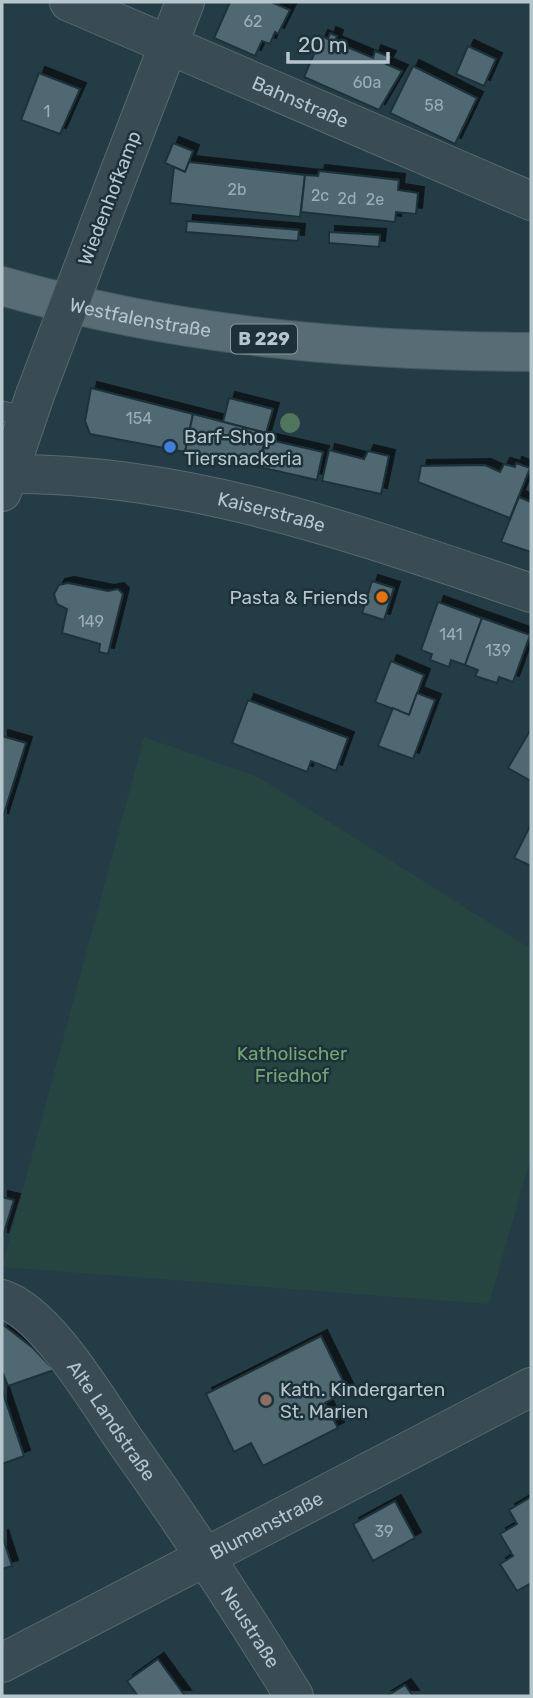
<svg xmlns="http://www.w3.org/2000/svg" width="533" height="1698" font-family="Rubik,sans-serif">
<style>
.green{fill:#264540}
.building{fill:#4f6872;stroke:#1f333b;stroke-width:2;filter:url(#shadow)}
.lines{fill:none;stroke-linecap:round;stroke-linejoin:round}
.service-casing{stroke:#576971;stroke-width:21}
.minor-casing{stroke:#576971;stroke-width:40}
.primary-casing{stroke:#455860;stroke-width:40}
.service{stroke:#394c54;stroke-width:19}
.minor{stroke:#394c54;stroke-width:38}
.primary{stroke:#576c74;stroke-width:38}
.minor-bridge-casing{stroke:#576971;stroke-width:40;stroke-linecap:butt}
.minor-bridge{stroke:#394c54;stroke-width:38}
.tree{fill:#51765e}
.shop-dot{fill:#3f7fe0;stroke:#1d3139;stroke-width:2.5}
.food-dot{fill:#e8710a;stroke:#1d3139;stroke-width:2.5}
.education-dot{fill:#8d6e63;stroke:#1d3139;stroke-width:2.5}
.labels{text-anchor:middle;stroke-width:5;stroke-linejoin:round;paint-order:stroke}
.number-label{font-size:16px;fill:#9caeb6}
.shield{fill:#1d3139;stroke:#8899a1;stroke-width:2}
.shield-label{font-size:18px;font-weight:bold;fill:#b6c6cd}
.street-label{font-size:19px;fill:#b6c6cd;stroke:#1d3139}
.poi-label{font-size:19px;fill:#b6c6cd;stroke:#1d3139;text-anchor:start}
.park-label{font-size:19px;fill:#75a672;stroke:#1d3139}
</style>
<defs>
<filter id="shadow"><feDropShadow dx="6" dy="-6" stdDeviation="0" flood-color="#0009"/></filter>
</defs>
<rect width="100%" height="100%" fill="#243c45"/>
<polygon class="green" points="144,737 258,777 531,949 531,1157 489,1304 2,1267"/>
<g class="building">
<polygon points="230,2 271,2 290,10 278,34 275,32 270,44 262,41 255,56 214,38"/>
<polygon points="330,33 337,36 335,42 373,58 375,51 390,57 386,64 402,71 379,110 304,77 322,36 328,39"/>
<polygon points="468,46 496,59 484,86 456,74"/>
<polygon points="413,66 477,98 455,144 390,113"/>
<polygon points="39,73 80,89 60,134 21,120"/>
<polygon points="173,143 193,151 185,172 165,163"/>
<polygon points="189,162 305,175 300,217 170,203 174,167 185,172"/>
<polygon points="319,171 399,180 398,190 418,193 416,214 396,212 395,222 301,212 305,175 318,176"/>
<polygon points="187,221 299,230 298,241 186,232"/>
<polygon points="329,232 380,235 379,247 329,243"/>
<polygon points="91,388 193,414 185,452 90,434 85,421"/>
<polygon points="229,398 273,409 266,433 223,422"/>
<polygon points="193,414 266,433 259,467 185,452"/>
<polygon points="266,439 323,452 317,480 259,467"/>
<polygon points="329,450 364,459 368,451 389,456 381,494 322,481"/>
<polygon points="516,463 530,468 510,518 418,482 421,466 485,465 500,472 504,464 515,467"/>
<polygon points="519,497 531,502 531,552 501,542"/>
<polygon points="372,581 394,588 384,620 362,613"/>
<polygon points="68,583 108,591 118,589 123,594 108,654 99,652 100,644 62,633 67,609 57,604 54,594 59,585"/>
<polygon points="438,602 482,618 465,665 451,660 449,667 430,660 432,654 421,650"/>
<polygon points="482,618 530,635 513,682 499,677 497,683 475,676 478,670 465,665"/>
<polygon points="391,661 424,675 409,715 375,702"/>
<polygon points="417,693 435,700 413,759 378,746 393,708 409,715"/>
<polygon points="248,700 348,738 336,771 311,761 307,772 232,743"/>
<polygon points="531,729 531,781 508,768"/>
<polygon points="2,736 26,743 2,820"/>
<polygon points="531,824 531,866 514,858"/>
<polygon points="2,1197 14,1200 2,1239"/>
<polygon points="2,1324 33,1348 54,1370 8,1386 2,1371"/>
<polygon points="321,1336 348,1391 325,1403 338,1428 263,1466 251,1443 234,1452 206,1394"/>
<polygon points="2,1390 24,1456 2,1464"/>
<polygon points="531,1497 531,1583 517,1591 500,1564 513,1556 500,1534 517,1524 509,1510"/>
<polygon points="395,1501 415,1538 373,1561 353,1524"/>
<polygon points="2,1535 12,1566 2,1569"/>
<polygon points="158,1659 185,1696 138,1696 127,1681"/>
<polygon points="405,1685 413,1696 387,1696"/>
</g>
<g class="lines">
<g class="service-casing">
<polyline id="service" points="2,411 27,417"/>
</g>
<g class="minor-casing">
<g id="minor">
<path id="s1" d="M69,2L531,201"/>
<polyline points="101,220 185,2"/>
<path id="s2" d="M2,474C186,471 359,535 531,593"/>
<polyline points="2,492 35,395"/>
<path id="s3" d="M2,1299C48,1314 98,1402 126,1442C185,1525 241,1610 294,1696"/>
<path id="s4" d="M2,1663L531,1387"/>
</g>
</g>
<g class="primary-casing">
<g id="primary">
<path id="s5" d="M2,286C176,336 351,351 531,352"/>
</g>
</g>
<use href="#service" class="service"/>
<use href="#minor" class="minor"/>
<use href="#primary" class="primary"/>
<g class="minor-bridge-casing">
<polyline id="minor-bridge" points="35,395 101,220"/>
</g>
<use href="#minor-bridge" class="minor-bridge"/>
</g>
<circle class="tree" cx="290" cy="423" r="10"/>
<circle class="shop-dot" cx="170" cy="447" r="7"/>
<circle class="food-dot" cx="382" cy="597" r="7"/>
<circle class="education-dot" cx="266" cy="1400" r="7"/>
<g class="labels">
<g class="number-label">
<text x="253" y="27">62</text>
<text x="367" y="88">60a</text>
<text x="434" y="111">58</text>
<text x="47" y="117">1</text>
<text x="237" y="195">2b</text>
<text x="320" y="201">2c</text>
<text x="347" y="204">2d</text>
<text x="375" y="205">2e</text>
<text x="139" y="424">154</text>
<text x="91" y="627">149</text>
<text x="451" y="640">141</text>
<text x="498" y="656">139</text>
<text x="384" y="1537">39</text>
</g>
<rect class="shield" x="231" y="324.5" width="66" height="29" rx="5"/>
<g class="shield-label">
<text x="264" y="345">B 229</text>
</g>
<g class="street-label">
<text dy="7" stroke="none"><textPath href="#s1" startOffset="252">Bahnstraße</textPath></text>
<text transform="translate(109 198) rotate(-69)" y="7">Wiedenhofkamp</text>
<text dy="7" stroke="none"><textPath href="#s5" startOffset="142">Westfalenstraße</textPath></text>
<text dy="7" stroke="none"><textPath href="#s2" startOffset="273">Kaiserstraße</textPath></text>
<text dy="7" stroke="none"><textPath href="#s3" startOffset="166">Alte Landstraße</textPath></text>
<text dy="7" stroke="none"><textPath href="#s4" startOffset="298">Blumenstraße</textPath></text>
<text dy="7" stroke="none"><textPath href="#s3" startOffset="415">Neustraße</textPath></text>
</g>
<g class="poi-label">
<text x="184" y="443">Barf-Shop<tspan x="184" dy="22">Tiersnackeria</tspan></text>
<text x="368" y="604" text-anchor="end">Pasta &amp; Friends</text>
<text x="280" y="1396">Kath. Kindergarten<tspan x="280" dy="22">St. Marien</tspan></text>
</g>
<g class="park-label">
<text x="292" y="1060">Katholischer<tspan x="292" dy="22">Friedhof</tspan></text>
</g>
</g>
<rect width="533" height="1698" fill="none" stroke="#b6c6cd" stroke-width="7"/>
<path d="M288 52v10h100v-10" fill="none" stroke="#b6c6cd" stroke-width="3.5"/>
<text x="298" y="52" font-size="21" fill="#b6c6cd" stroke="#1d3139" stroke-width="5" paint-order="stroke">20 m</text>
</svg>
